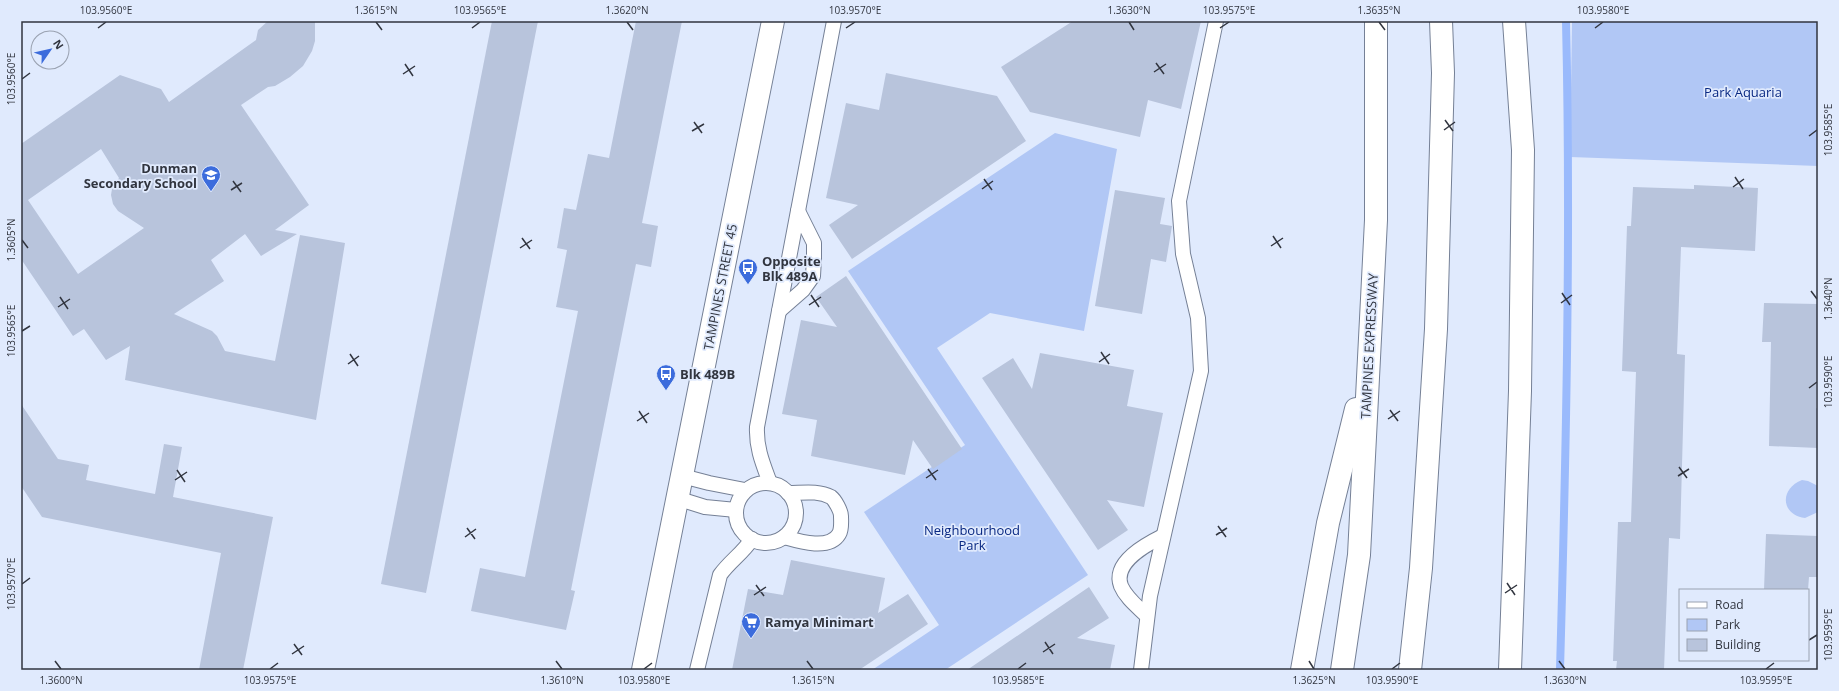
<svg xmlns="http://www.w3.org/2000/svg" width="1839" height="691" font-family="'Open Sans',sans-serif">
<style>
.green{fill:#b1c7f5}
.lines{fill:none;stroke-linecap:round;stroke-linejoin:round}
.stream{stroke:#9abafc;stroke-width:8}
.building{fill:#b8c4dc;fill-rule:evenodd}
.service-casing{stroke:#758096;stroke-width:16}
.minor-casing{stroke:#758096;stroke-width:24}
.motorway-casing{stroke:#758096;stroke-width:24}
.service{stroke:#fff;stroke-width:14}
.minor{stroke:#fff;stroke-width:22}
.motorway{stroke:#fff;stroke-width:22}
.ticks{fill:none;stroke:#31353f;stroke-width:1.5}
.labels{text-anchor:middle;stroke-width:3.5;stroke-linejoin:round;paint-order:stroke}
.park-label{font-size:13px;fill:#082882;stroke:#e0eafd}
.poi-label{font-size:13px;font-weight:bold;fill:#31353f;stroke:#e0eafd;text-anchor:start}
.street-label{font-size:13px;fill:#31353f;stroke:#e0eafd}
.neatline{fill:none;stroke:#31353f;stroke-width:1.5}
.ticks-label{font-size:10px;text-anchor:middle;fill:#31353f}
</style>
<rect width="100%" height="100%" fill="#e0eafd"/>
<g class="green">
<polygon points="1572,21 1818,21 1818,166 1570,157"/>
<polygon points="1055,133 1117,149 1084,331 990,313 937,348 1088,575 945,670 872,670 939,625 864,512 965,445 848,271"/>
<path d="M1802,480L1808,481L1818,486V512L1805,518C1781,515 1779,489 1802,480Z"/>
</g>
<g class="lines">
<path class="stream" d="M1560,670C1566,454 1571,237 1566,21"/>
</g>
<g class="building">
<path d="M268,21H315V41L312,51L303,66L290,77L275,86L268,87L241,105L309,205L275,230L297,234L261,256L245,234L211,260L224,281L174,314L212,331L217,336L225,351L275,361L300,235L345,243L316,420L125,380L130,346L106,360L84,329L73,336L21,259V144L120,75L161,89L169,102L256,40L258,30ZM101,149L119,178L112,189L111,195L113,204L118,211L144,228L78,274L28,200Z"/>
<polygon points="492,21 538,21 426,593 381,584"/>
<polygon points="636,21 682,21 642,223 658,226 651,267 636,264 571,590 575,591 566,630 471,611 480,568 525,577 578,311 556,307 567,250 557,248 564,208 576,210 588,154 609,158"/>
<polygon points="1073,21 1201,21 1181,109 1148,100 1140,137 1030,112 1001,67"/>
<polygon points="886,73 997,96 1026,141 852,259 829,225 858,205 826,198 846,103 879,110"/>
<polygon points="1694,185 1758,188 1755,251 1681,247 1677,354 1685,355 1680,539 1669,538 1664,670 1616,670 1617,661 1613,661 1618,522 1631,522 1636,372 1622,371 1627,226 1631,226 1633,187 1694,189"/>
<polygon points="1115,190 1165,198 1160,224 1172,226 1166,262 1151,259 1142,314 1095,306"/>
<polygon points="846,276 962,449 933,469 913,440 905,475 811,456 817,420 782,414 801,320 837,327 816,297"/>
<polygon points="1764,303 1818,304 1816,408 1818,409 1818,448 1769,446 1771,342 1762,342"/>
<polygon points="1040,353 1134,370 1127,406 1163,413 1144,507 1107,500 1128,530 1098,550 982,378 1013,358 1032,389"/>
<polygon points="21,404 58,459 89,465 86,480 155,494 164,444 182,447 173,497 273,517 243,670 199,670 221,553 42,517 21,486"/>
<polygon points="1766,534 1818,536 1818,577 1809,577 1808,590 1764,590"/>
<polygon points="791,560 885,578 878,613 908,594 928,624 859,670 732,670 748,589 783,595"/>
<polygon points="1089,587 1109,618 1077,638 1115,645 1110,670 967,670"/>
</g>
<g class="lines">
<g class="service-casing">
<g id="service">
<polyline points="779,311 803,290 813,276 814,258 814,243 798,211"/>
<polyline points="682,476 709,483 745,490"/>
<path d="M770,483C763,464 756,448 757,427L834,21"/>
<circle cx="766" cy="513" r="30"/>
<polyline points="676,498 705,507 736,510"/>
<path d="M784,537C798,541 829,551 839,534C842,529 841,521 841,516C841,511 835,500 831,497C818,490 802,493 788,493"/>
<path d="M1147,616C1138,607 1126,598 1121,586C1112,562 1147,544 1163,536"/>
<path d="M697,670L720,575C730,561 743,553 752,539"/>
<polyline points="1141,670 1150,596 1201,371 1198,318 1183,254 1179,201 1216,21"/>
</g>
</g>
<g class="minor-casing">
<polyline id="minor" points="643,670 773,21"/>
</g>
<g class="motorway-casing">
<g id="motorway">
<polyline points="1302,670 1328,523 1356,409"/>
<polyline points="1342,670 1359,555 1376,220 1376,21"/>
<polyline points="1410,670 1421,568 1436,329 1443,73 1441,21"/>
<polyline points="1510,670 1520,391 1523,150 1514,21"/>
</g>
</g>
<use href="#service" class="service"/>
<use href="#minor" class="minor"/>
<use href="#motorway" class="motorway"/>
</g>
<path class="ticks" d="M376,22L382,30M627,22L633,30M1129,22L1134,30M1379,22L1385,30M98,28L106,22M472,28L480,22M846,28L855,22M1220,28L1229,22M1595,28L1603,22M1156,63L1164,74M405,64L413,76M1154,72L1166,64M403,74L415,66M22,79L30,73M1445,120L1453,131M694,122L702,133M1444,130L1455,122M692,131L704,124M1809,136L1817,130M1735,177L1743,189M984,179L992,190M233,181L241,192M1733,187L1744,179M982,189L993,181M231,190L242,183M1273,236L1281,248M522,238L530,249M22,240L28,248M1271,246L1283,238M520,248L532,240M1811,291L1817,299M1562,293L1570,305M811,295L819,307M60,297L68,309M1561,303L1572,295M809,305L821,297M58,307L70,299M22,331L30,326M1101,352L1109,364M350,354L358,366M1099,362L1110,354M348,364L359,356M1809,388L1817,382M1390,410L1398,421M639,411L647,423M1388,419L1400,411M637,421L649,413M1679,467L1687,478M928,469L936,480M177,470L185,482M1678,476L1689,469M926,478L938,470M175,480L187,472M1218,526L1226,537M467,528L475,539M1216,535L1227,528M465,537L476,529M1507,583L1515,595M22,584L30,578M756,585L764,596M1505,593L1517,585M754,595L766,587M1809,640L1817,635M1045,642L1053,654M294,644L302,655M1043,652L1055,644M292,654L304,646M55,661L61,669M556,661L562,669M807,661L813,669M1309,661L1314,669M1559,661L1565,669M270,669L278,663M644,669L652,663M1018,669L1026,663M1392,669L1400,663M1766,669L1774,663"/>
<defs>
<g id="school-pin" transform="scale(1)"><path d="M0 17L-7.5 6A9.5 9.5 0 1 1 7.5 6Z" fill="#3c6cdc" stroke="#e0eafd"/><path d="M0-5L7-2L0 1L-7-2ZM-4 1L0 2.5L4 1V4Q0 6-4 4Z" fill="#fff"/></g>
<g id="bus-pin" transform="scale(1)"><path d="M0 17L-7.5 6A9.5 9.5 0 1 1 7.5 6Z" fill="#3c6cdc" stroke="#e0eafd"/><path d="M-5-6H5V4H4V6H2V4H-2V6H-4V4H-5ZM-3.5-4V0h7V-4ZM-3.5 1.2v1.5H-2V1.2ZM2 1.2v1.5H3.5V1.2Z" fill="#fff"/></g>
<g id="supermarket-pin" transform="scale(1)"><path d="M0 17L-7.5 6A9.5 9.5 0 1 1 7.5 6Z" fill="#3c6cdc" stroke="#e0eafd"/><path d="M-6-5.5h2.5l.6 2H6L4.5 2H-2.5L-4.4-4H-6ZM-1.5 3.2a1.3 1.3 0 1 0 .1 0ZM3 3.2a1.3 1.3 0 1 0 .1 0Z" fill="#fff"/></g>
</defs>
<g fill-rule="evenodd">
<use href="#school-pin" x="211" y="175"/>
<use href="#bus-pin" x="748" y="268"/>
<use href="#bus-pin" x="666" y="374"/>
<use href="#supermarket-pin" x="751" y="622"/>
</g>
<g class="labels">
<g class="park-label">
<text x="1743" y="97">Park Aquaria</text>
<text x="972" y="535">Neighbourhood<tspan x="972" dy="15">Park</tspan></text>
</g>
<g class="poi-label">
<text x="197" y="173" text-anchor="end">Dunman<tspan x="197" dy="15">Secondary School</tspan></text>
<text x="762" y="266">Opposite<tspan x="762" dy="15">Blk 489A</tspan></text>
<text x="680" y="379">Blk 489B</text>
<text x="765" y="627">Ramya Minimart</text>
</g>
<g class="street-label">
<text transform="translate(720 287) rotate(-79)" y="5">TAMPINES STREET 45</text>
<text transform="translate(1369 346) rotate(-87)" y="5">TAMPINES EXPRESSWAY</text>
</g>
</g>
<rect width="1839" height="691" fill="none" stroke="#e0eafd" stroke-width="44"/>
<rect x="1679" y="589" width="130" height="72" fill="#e0eafd" stroke="#9aa2b1"/>
<rect x="1687" y="602" width="20" height="6" fill="#ffffff" stroke="#9aa2b1"/>
<text x="1715" y="609" font-size="12" fill="#31353f">Road</text>
<rect x="1687" y="619" width="20" height="12" fill="#b1c7f5" stroke="#9aa2b1"/>
<text x="1715" y="629" font-size="12" fill="#31353f">Park</text>
<rect x="1687" y="639" width="20" height="12" fill="#b8c4dc" stroke="#9aa2b1"/>
<text x="1715" y="649" font-size="12" fill="#31353f">Building</text>
<g transform="translate(50 50) rotate(56)"><circle r="19" fill="#e0eafd" stroke="#9aa2b1"/>
<path d="M0-3L7 15L0 10L-7 15Z" fill="#3c6cdc"/>
<text y="-6" font-size="11" font-weight="bold" text-anchor="middle" fill="#31353f">N</text>
</g>
<rect x="22" y="22" width="1795" height="647" class="neatline"/>
<g class="ticks-label">
<text x="106" y="14">103.9560°E</text>
<text x="376" y="14">1.3615°N</text>
<text x="480" y="14">103.9565°E</text>
<text x="627" y="14">1.3620°N</text>
<text x="855" y="14">103.9570°E</text>
<text x="1129" y="14">1.3630°N</text>
<text x="1229" y="14">103.9575°E</text>
<text x="1379" y="14">1.3635°N</text>
<text x="1603" y="14">103.9580°E</text>
<text transform="translate(11 79) rotate(-90)" y="4">103.9560°E</text>
<text transform="translate(1828 130) rotate(-90)" y="4">103.9585°E</text>
<text transform="translate(11 240) rotate(-90)" y="4">1.3605°N</text>
<text transform="translate(1828 299) rotate(-90)" y="4">1.3640°N</text>
<text transform="translate(11 331) rotate(-90)" y="4">103.9565°E</text>
<text transform="translate(1828 382) rotate(-90)" y="4">103.9590°E</text>
<text transform="translate(11 584) rotate(-90)" y="4">103.9570°E</text>
<text transform="translate(1828 635) rotate(-90)" y="4">103.9595°E</text>
<text x="61" y="684">1.3600°N</text>
<text x="270" y="684">103.9575°E</text>
<text x="562" y="684">1.3610°N</text>
<text x="644" y="684">103.9580°E</text>
<text x="813" y="684">1.3615°N</text>
<text x="1018" y="684">103.9585°E</text>
<text x="1314" y="684">1.3625°N</text>
<text x="1392" y="684">103.9590°E</text>
<text x="1565" y="684">1.3630°N</text>
<text x="1766" y="684">103.9595°E</text>
</g>
</svg>
